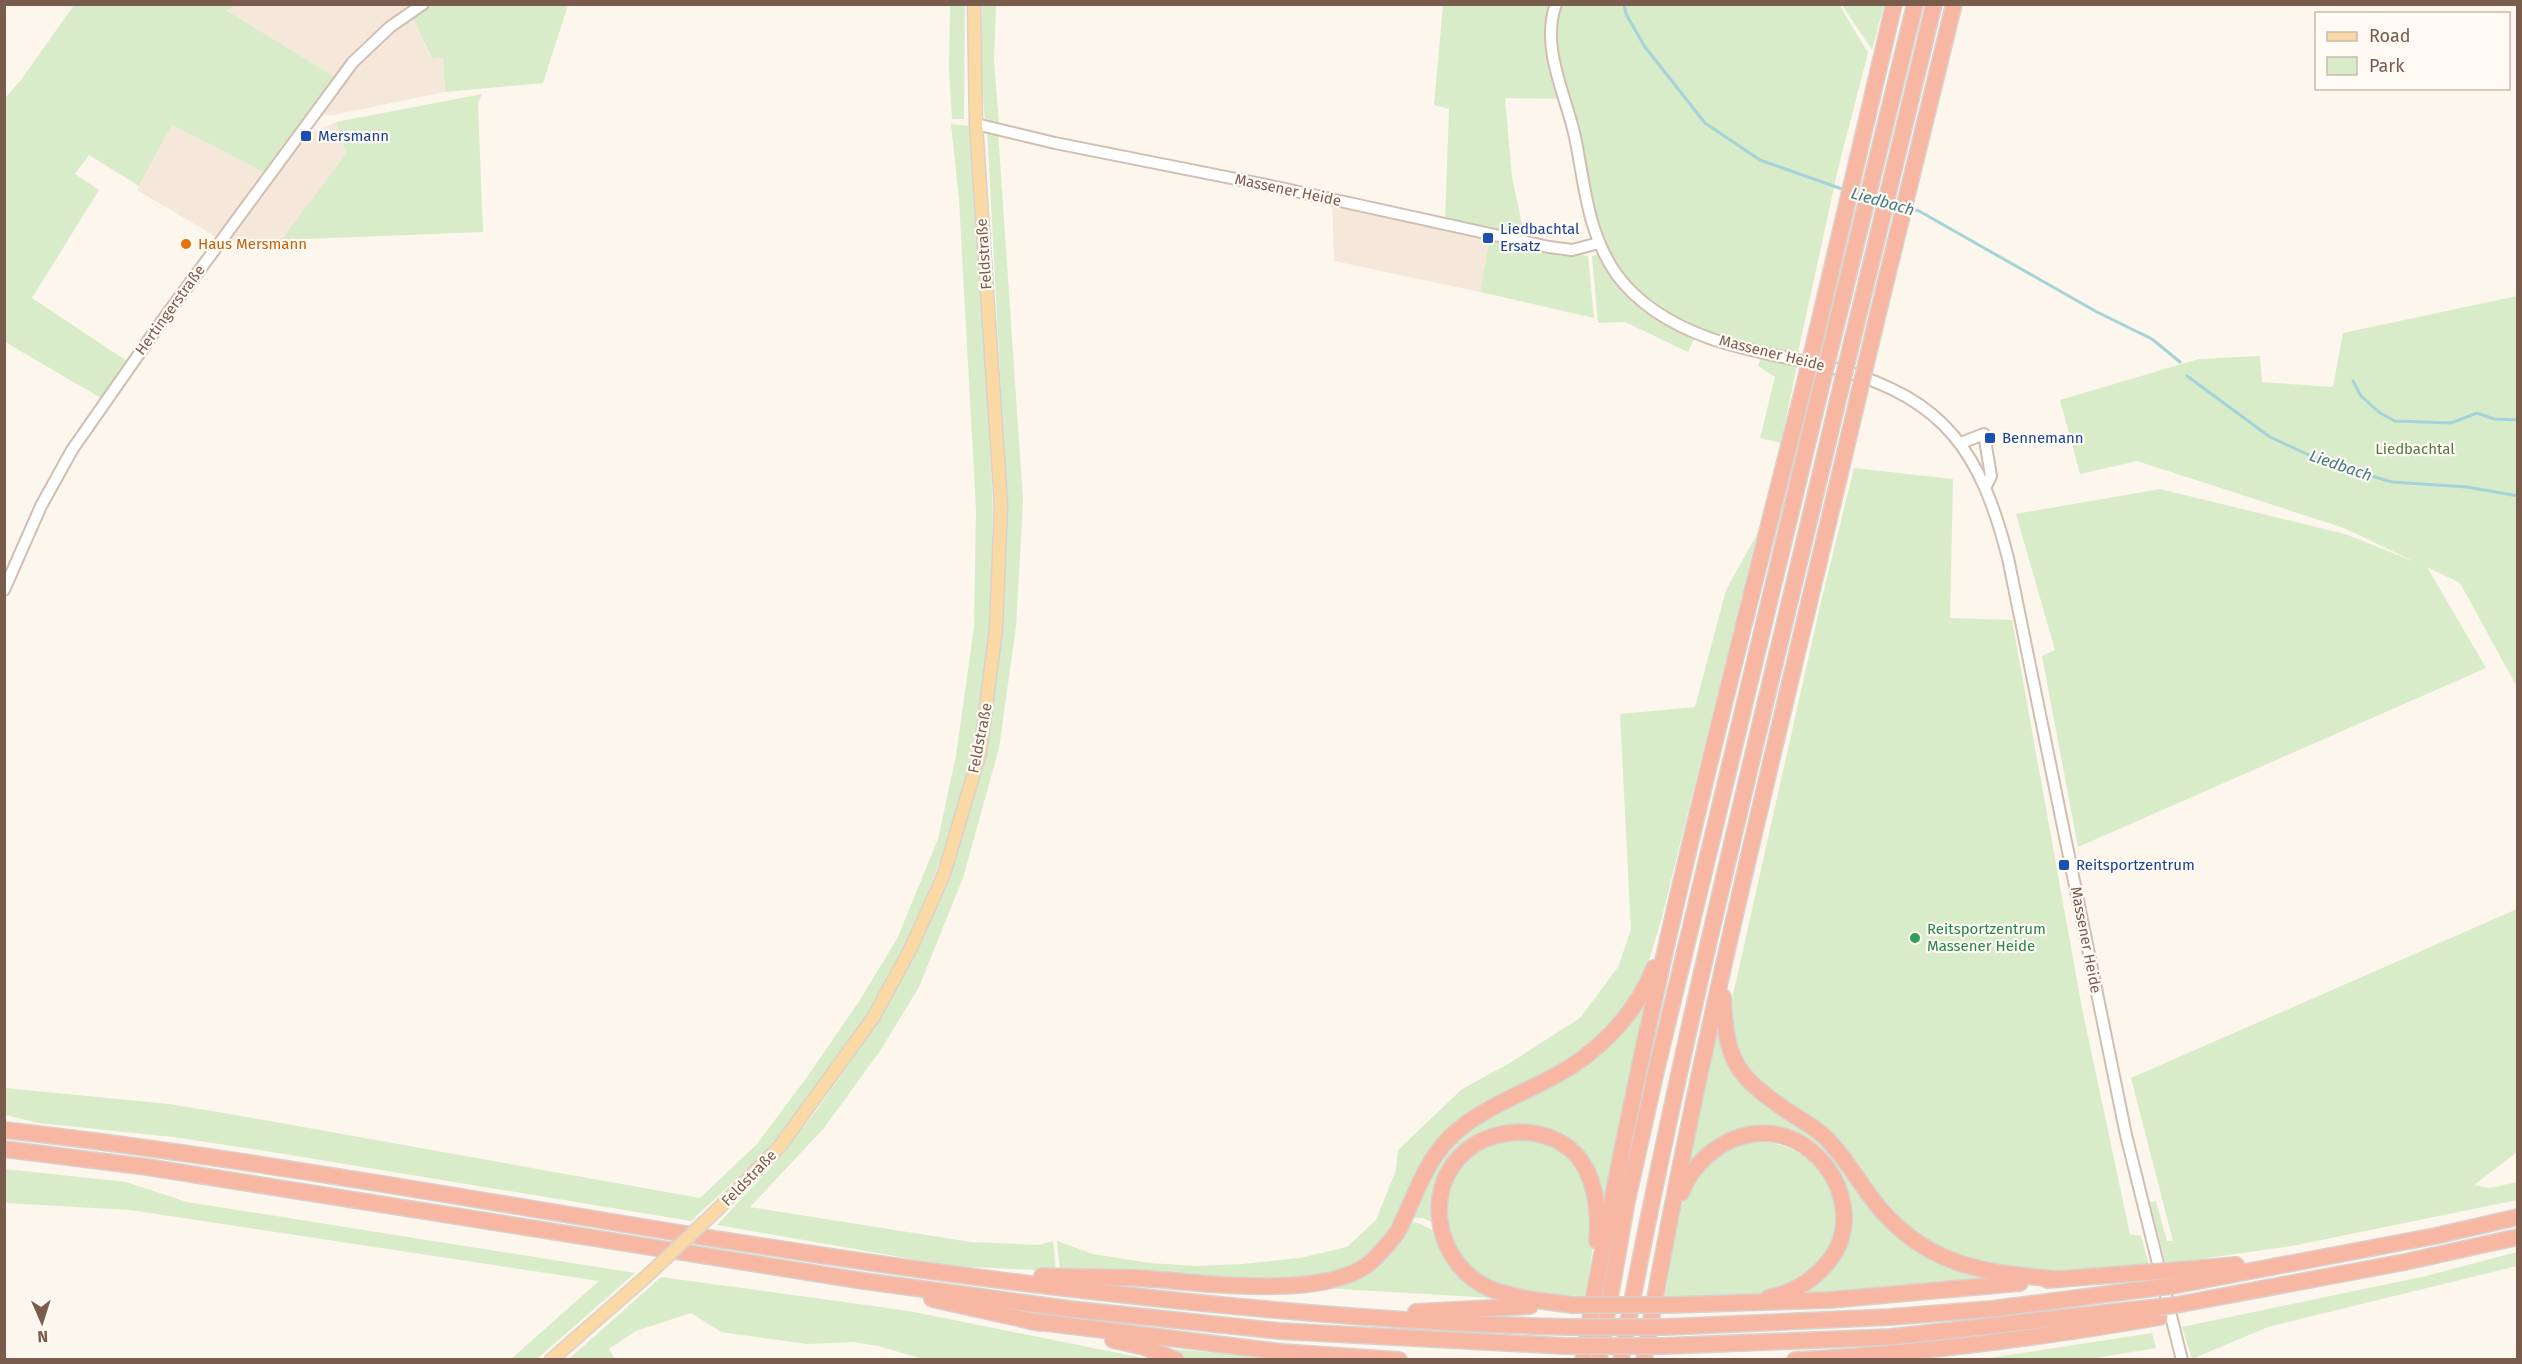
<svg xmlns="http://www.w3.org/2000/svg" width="2522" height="1364" font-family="'Fira Sans',sans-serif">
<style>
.residential{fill:#f5e8da}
.green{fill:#d8ecc9}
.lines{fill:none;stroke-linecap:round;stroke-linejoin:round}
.stream{stroke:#a5d3da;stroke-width:3}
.minor-casing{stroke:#d1beb0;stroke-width:14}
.major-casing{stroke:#dad1cd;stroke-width:15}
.highway-casing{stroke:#dad1cd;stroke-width:18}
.minor{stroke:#fff;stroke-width:10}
.major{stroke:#fbd9a5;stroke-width:12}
.highway{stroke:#f7b7a3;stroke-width:15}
.major-bridge-casing{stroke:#dad1cd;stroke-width:15;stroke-linecap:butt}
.highway-bridge-casing{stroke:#dad1cd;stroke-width:18;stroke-linecap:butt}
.major-bridge{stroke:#fbd9a5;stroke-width:12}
.highway-bridge{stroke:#f7b7a3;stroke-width:15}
.transit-dot{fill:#1a4fb4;stroke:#fffaf3;stroke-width:2}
.food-dot{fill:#e8710a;stroke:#fffaf3;stroke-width:2}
.leisure-dot{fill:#2e9e5b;stroke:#fffaf3;stroke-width:2}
.labels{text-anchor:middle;stroke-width:4.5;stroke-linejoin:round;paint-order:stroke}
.transit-label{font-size:15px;fill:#164399;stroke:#fffaf3;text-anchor:start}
.street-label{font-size:15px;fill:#7a5c4d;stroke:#fffaf3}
.food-label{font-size:15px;fill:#c56008;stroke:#fffaf3;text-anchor:start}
.park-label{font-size:15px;fill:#537a41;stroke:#fffaf3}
.leisure-label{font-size:15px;fill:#27864d;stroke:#fffaf3;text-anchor:start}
.water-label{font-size:16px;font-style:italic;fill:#437c86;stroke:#fffaf3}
</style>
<rect width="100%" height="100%" fill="#fdf6ec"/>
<g class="residential">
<polygon points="237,4 404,4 406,10 350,60 335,77 226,10"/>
<polygon points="412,16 431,59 443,57 445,92 333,115 325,115 321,112 357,64 373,47"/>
<polygon points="336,122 346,154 281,240 225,242 271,177 306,135"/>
<polygon points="172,125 265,173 218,238 137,190"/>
<polygon points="1332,202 1490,236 1480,292 1334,261"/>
</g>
<g class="green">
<path d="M1839,4L1868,53L1838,169L1797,357C1724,339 1633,320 1602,240C1590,210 1584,166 1576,134C1565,91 1549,49 1561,5Z"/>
<polygon points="74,5 237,5 226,10 335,77 265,173 172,125 139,186 89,155 75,174 99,190 32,298 127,361 101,398 5,342 5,98 21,80"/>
<polygon points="433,5 568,5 543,83 445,92 443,57 432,59 412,16"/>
<polygon points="950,5 965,5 964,119 952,119 949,72"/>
<polygon points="982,5 996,5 994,60 999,125 985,123 981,61"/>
<polygon points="1443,5 1552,5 1561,99 1505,98 1512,177 1525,238 1445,221 1449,109 1434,105"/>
<polygon points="1842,5 1884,5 1872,50"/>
<polygon points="482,94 478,103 483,232 281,240 346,154 336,122"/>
<polygon points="951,124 972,126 993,505 990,628 973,757 937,870 906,944 868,1017 811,1098 762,1155 691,1221 272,1152 173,1137 39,1123 5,1115 5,1088 169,1104 224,1113 700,1198 757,1144 807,1077 858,1003 897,939 938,839 956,756 974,627 976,510 959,199"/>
<polygon points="987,129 998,131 1023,500 1016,627 999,748 963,878 919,987 880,1051 824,1128 750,1207 971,1242 1038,1245 1053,1241 1056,1271 952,1266 717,1225 772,1166 816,1111 877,1024 912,959 951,876 987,749 1003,630 1007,506"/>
<polygon points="1490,236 1588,256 1594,318 1480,292"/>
<path d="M1600,254C1628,301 1647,314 1695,337L1688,352L1625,322L1598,323L1592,256Z"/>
<polygon points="2517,296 2517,687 2460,583 2427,567 2486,668 2078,847 2042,656 2055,650 2016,514 2160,489 2345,534 2415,562 2344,528 2137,461 2080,474 2060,400 2199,359 2260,356 2262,382 2333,387 2343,333"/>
<polygon points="1761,357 1797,365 1781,443 1760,438 1775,377 1758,366"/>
<polygon points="1854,468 1953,479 1950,618 2012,620 2082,1008 2130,1234 2141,1236 2149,1265 2081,1271 2019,1270 1950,1254 1912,1230 1873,1188 1841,1142 1802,1111 1767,1089 1743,1063 1734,1044 1730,1008 1820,606"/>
<polygon points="1757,534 1661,921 1645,973 1636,992 1617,1019 1582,1053 1455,1125 1429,1151 1394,1230 1371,1256 1346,1272 1303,1282 1060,1272 1057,1241 1093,1254 1150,1263 1198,1266 1242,1264 1300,1258 1347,1247 1376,1220 1396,1170 1398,1150 1462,1089 1508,1064 1580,1018 1618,967 1631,930 1620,714 1695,707 1726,590"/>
<polygon points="2517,909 2517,1152 2474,1185 2490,1188 2517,1182 2517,1200 2292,1246 2166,1264 2150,1202 2156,1201 2167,1241 2173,1241 2131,1078"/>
<path d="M1653,989L1605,1203C1595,1166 1577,1135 1537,1127C1528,1125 1519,1124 1509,1126C1493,1130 1477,1141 1462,1147L1435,1224L1423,1218H1407L1437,1157L1461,1132L1555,1081Z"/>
<polygon points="1718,1025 1725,1052 1821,1138 1888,1222 1986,1277 1986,1282 1801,1294 1836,1256 1844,1192 1796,1138 1735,1134 1684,1178"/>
<path d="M1516,1135L1563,1148L1582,1170L1595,1226L1587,1296C1548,1295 1515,1295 1480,1277C1474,1274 1471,1269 1467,1265C1438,1234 1436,1184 1469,1154C1480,1145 1502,1141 1516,1135Z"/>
<path d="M1765,1141C1789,1146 1808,1155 1823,1175C1849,1209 1832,1263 1796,1282C1758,1303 1707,1299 1665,1296C1675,1243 1675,1164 1737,1144C1746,1142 1757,1142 1765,1141Z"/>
<polygon points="5,1169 126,1182 187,1202 635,1273 537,1359 511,1359 599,1281 130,1210 5,1203"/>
<path d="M1411,1222C1439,1223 1476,1275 1495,1296L1494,1298L1322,1288L1349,1279L1405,1224Z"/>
<polygon points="2517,1252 2517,1266 2268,1327 2192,1359 2182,1327 2426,1276"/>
<polygon points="661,1277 909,1311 1148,1359 923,1359 878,1346 853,1342 808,1344 721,1332 691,1313 636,1331 609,1349 615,1359 569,1359"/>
<polygon points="2152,1333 2156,1348 2090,1359 1983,1359"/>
<polygon points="1159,1348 1291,1359 1183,1359"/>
</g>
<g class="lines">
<g class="stream">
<polyline points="1624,4 1626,14 1645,47 1705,123 1760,160 1845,190"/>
<polyline points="1909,208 1919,211 2097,312 2152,339 2180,362"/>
<polyline points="2187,376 2270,437 2324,462 2392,482 2467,487 2518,496"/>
<polyline points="2353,381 2361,396 2380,413 2395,421 2451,423 2477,413 2494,419 2518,420"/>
</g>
<g class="minor-casing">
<g id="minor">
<path d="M1556,4C1540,47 1566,95 1575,137C1585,185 1587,233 1617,275C1640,306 1673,325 1709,338C1751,353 1795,358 1837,369C1946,399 1981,453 2008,558L2126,1135L2182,1360"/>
<polyline points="976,124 1055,143 1281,188 1549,247 1572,250 1599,243"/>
<polyline points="1961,443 1984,434 1991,476 1986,486"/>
<polyline points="4,590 41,506 72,450 162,321 353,62 390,27 423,4"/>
</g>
</g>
<g class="major-casing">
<g id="major">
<polyline points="716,1211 780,1146 873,1018 911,948 944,874 980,753 996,629 1001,505 976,124 974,4"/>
<polyline points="551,1360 648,1275"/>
</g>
</g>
<g class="highway-casing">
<g id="highway">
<polyline points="1883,293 1954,4"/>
<path d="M1723,997C1726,1062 1736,1076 1789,1112C1801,1120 1816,1128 1826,1138C1845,1157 1857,1179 1873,1200C1923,1265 1981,1273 2058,1279"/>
<path d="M4,1130C322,1166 636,1232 953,1274C1157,1301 1362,1322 1568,1327"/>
<polyline points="4,1149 147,1167 864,1281 1070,1309 1279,1331 1565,1346"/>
<path d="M1681,1193C1698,1149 1750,1118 1796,1141C1838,1162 1861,1221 1829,1261C1814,1280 1792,1293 1768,1298"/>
<polyline points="2168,1271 2236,1265"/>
<path d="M1042,1276C1073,1277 1105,1277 1137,1278C1196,1281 1334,1304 1376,1257C1384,1248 1394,1239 1399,1229C1421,1185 1427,1150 1470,1121C1496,1103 1523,1093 1551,1078C1596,1055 1635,1016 1654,968"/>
<polyline points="2047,1280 2150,1272"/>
<polyline points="2172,1286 2435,1236 2518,1217"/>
<polyline points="932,1299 1040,1323"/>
<path d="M1572,1305C1545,1301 1517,1299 1491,1289C1437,1267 1419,1189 1467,1150C1502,1122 1564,1126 1586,1169C1597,1191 1599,1217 1597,1241"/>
<polyline points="1670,1305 1829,1300 2020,1283"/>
<polyline points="2176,1305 2405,1262 2518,1237"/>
<polyline points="1416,1312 1530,1306"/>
<polyline points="1030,1321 1282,1352 1399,1360"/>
<polyline points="1666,1327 1890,1317 1991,1309 2154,1288"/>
<polyline points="1113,1340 1144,1347 1176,1360"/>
<polyline points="1663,1346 1891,1337 2158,1307"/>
<path d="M1583,1360C1639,1028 1724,703 1806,378"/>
<polyline points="1599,1360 1627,1201 1657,1067 1822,383"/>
<path d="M1621,1360C1681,1033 1765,711 1841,387"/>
<path d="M1644,1360C1700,1034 1784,714 1859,393"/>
<path d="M1795,1360C1918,1354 2039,1338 2160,1317"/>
</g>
</g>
<use href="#minor" class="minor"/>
<use href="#major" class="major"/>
<use href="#highway" class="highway"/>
<g class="major-bridge-casing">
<polyline id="major-bridge" points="648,1275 716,1211"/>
</g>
<g class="highway-bridge-casing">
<g id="highway-bridge">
<polyline points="1806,378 1894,4"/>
<polyline points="1822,383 1915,4"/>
<polyline points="1841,387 1934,4"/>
<polyline points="1859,393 1883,293"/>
<polyline points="2150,1272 2168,1271"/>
<polyline points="2154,1288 2172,1286"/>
<polyline points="1572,1305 1670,1305"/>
<polyline points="2158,1307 2176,1305"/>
<polyline points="1568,1327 1666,1327"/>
<polyline points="1565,1346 1663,1346"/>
</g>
</g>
<use href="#major-bridge" class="major-bridge"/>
<use href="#highway-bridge" class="highway-bridge"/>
</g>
<g class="transit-dot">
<rect x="300" y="130" width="12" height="12" rx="3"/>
<rect x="1482" y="232" width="12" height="12" rx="3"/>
<rect x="1984" y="432" width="12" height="12" rx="3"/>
<rect x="2058" y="859" width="12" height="12" rx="3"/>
</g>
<circle class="food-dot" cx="186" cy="244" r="6"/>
<circle class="leisure-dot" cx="1915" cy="938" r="6"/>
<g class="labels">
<g class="transit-label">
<text x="318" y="141">Mersmann</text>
<text x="1500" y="234">Liedbachtal<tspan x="1500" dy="17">Ersatz</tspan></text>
<text x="2002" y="443">Bennemann</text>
<text x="2076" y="870">Reitsportzentrum</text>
</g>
<g class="street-label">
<text transform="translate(1288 190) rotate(12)" y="5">Massener Heide</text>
<text transform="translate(984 254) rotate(-94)" y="5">Feldstraße</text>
<text transform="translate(170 310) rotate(-54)" y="5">Hertingerstraße</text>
<text transform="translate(1772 353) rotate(14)" y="5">Massener Heide</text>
<text transform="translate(980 738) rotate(-79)" y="5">Feldstraße</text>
<text transform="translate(2086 940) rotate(79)" y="5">Massener Heide</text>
<text transform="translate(749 1178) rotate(-46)" y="5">Feldstraße</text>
</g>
<g class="food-label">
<text x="198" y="249">Haus Mersmann</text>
</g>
<g class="park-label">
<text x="2415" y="454">Liedbachtal</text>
</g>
<g class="leisure-label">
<text x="1927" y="934">Reitsportzentrum<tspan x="1927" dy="17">Massener Heide</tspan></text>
</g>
<g class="water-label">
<text transform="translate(1883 201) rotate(16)" y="6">Liedbach</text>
<text transform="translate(2341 465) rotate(19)" y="6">Liedbach</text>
</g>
</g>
<rect width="2522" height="1364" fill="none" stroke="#7a5c4d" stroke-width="12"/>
<rect x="2315" y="12" width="195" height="78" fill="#fffaf3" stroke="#cabbb1" stroke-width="1.5"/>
<rect x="2327" y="32" width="30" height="9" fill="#fbd9a5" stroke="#cabbb1" stroke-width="1.5"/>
<text x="2369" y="42" font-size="18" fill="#7a5c4d">Road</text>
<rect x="2327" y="57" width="30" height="18" fill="#d8ecc9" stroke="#cabbb1" stroke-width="1.5"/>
<text x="2369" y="72" font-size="18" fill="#7a5c4d">Park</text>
<g transform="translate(42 1322) rotate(177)" stroke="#fffaf3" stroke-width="4.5" paint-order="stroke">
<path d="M0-4.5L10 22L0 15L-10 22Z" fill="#7a5c4d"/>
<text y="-9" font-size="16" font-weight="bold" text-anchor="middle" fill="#7a5c4d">N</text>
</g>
</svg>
